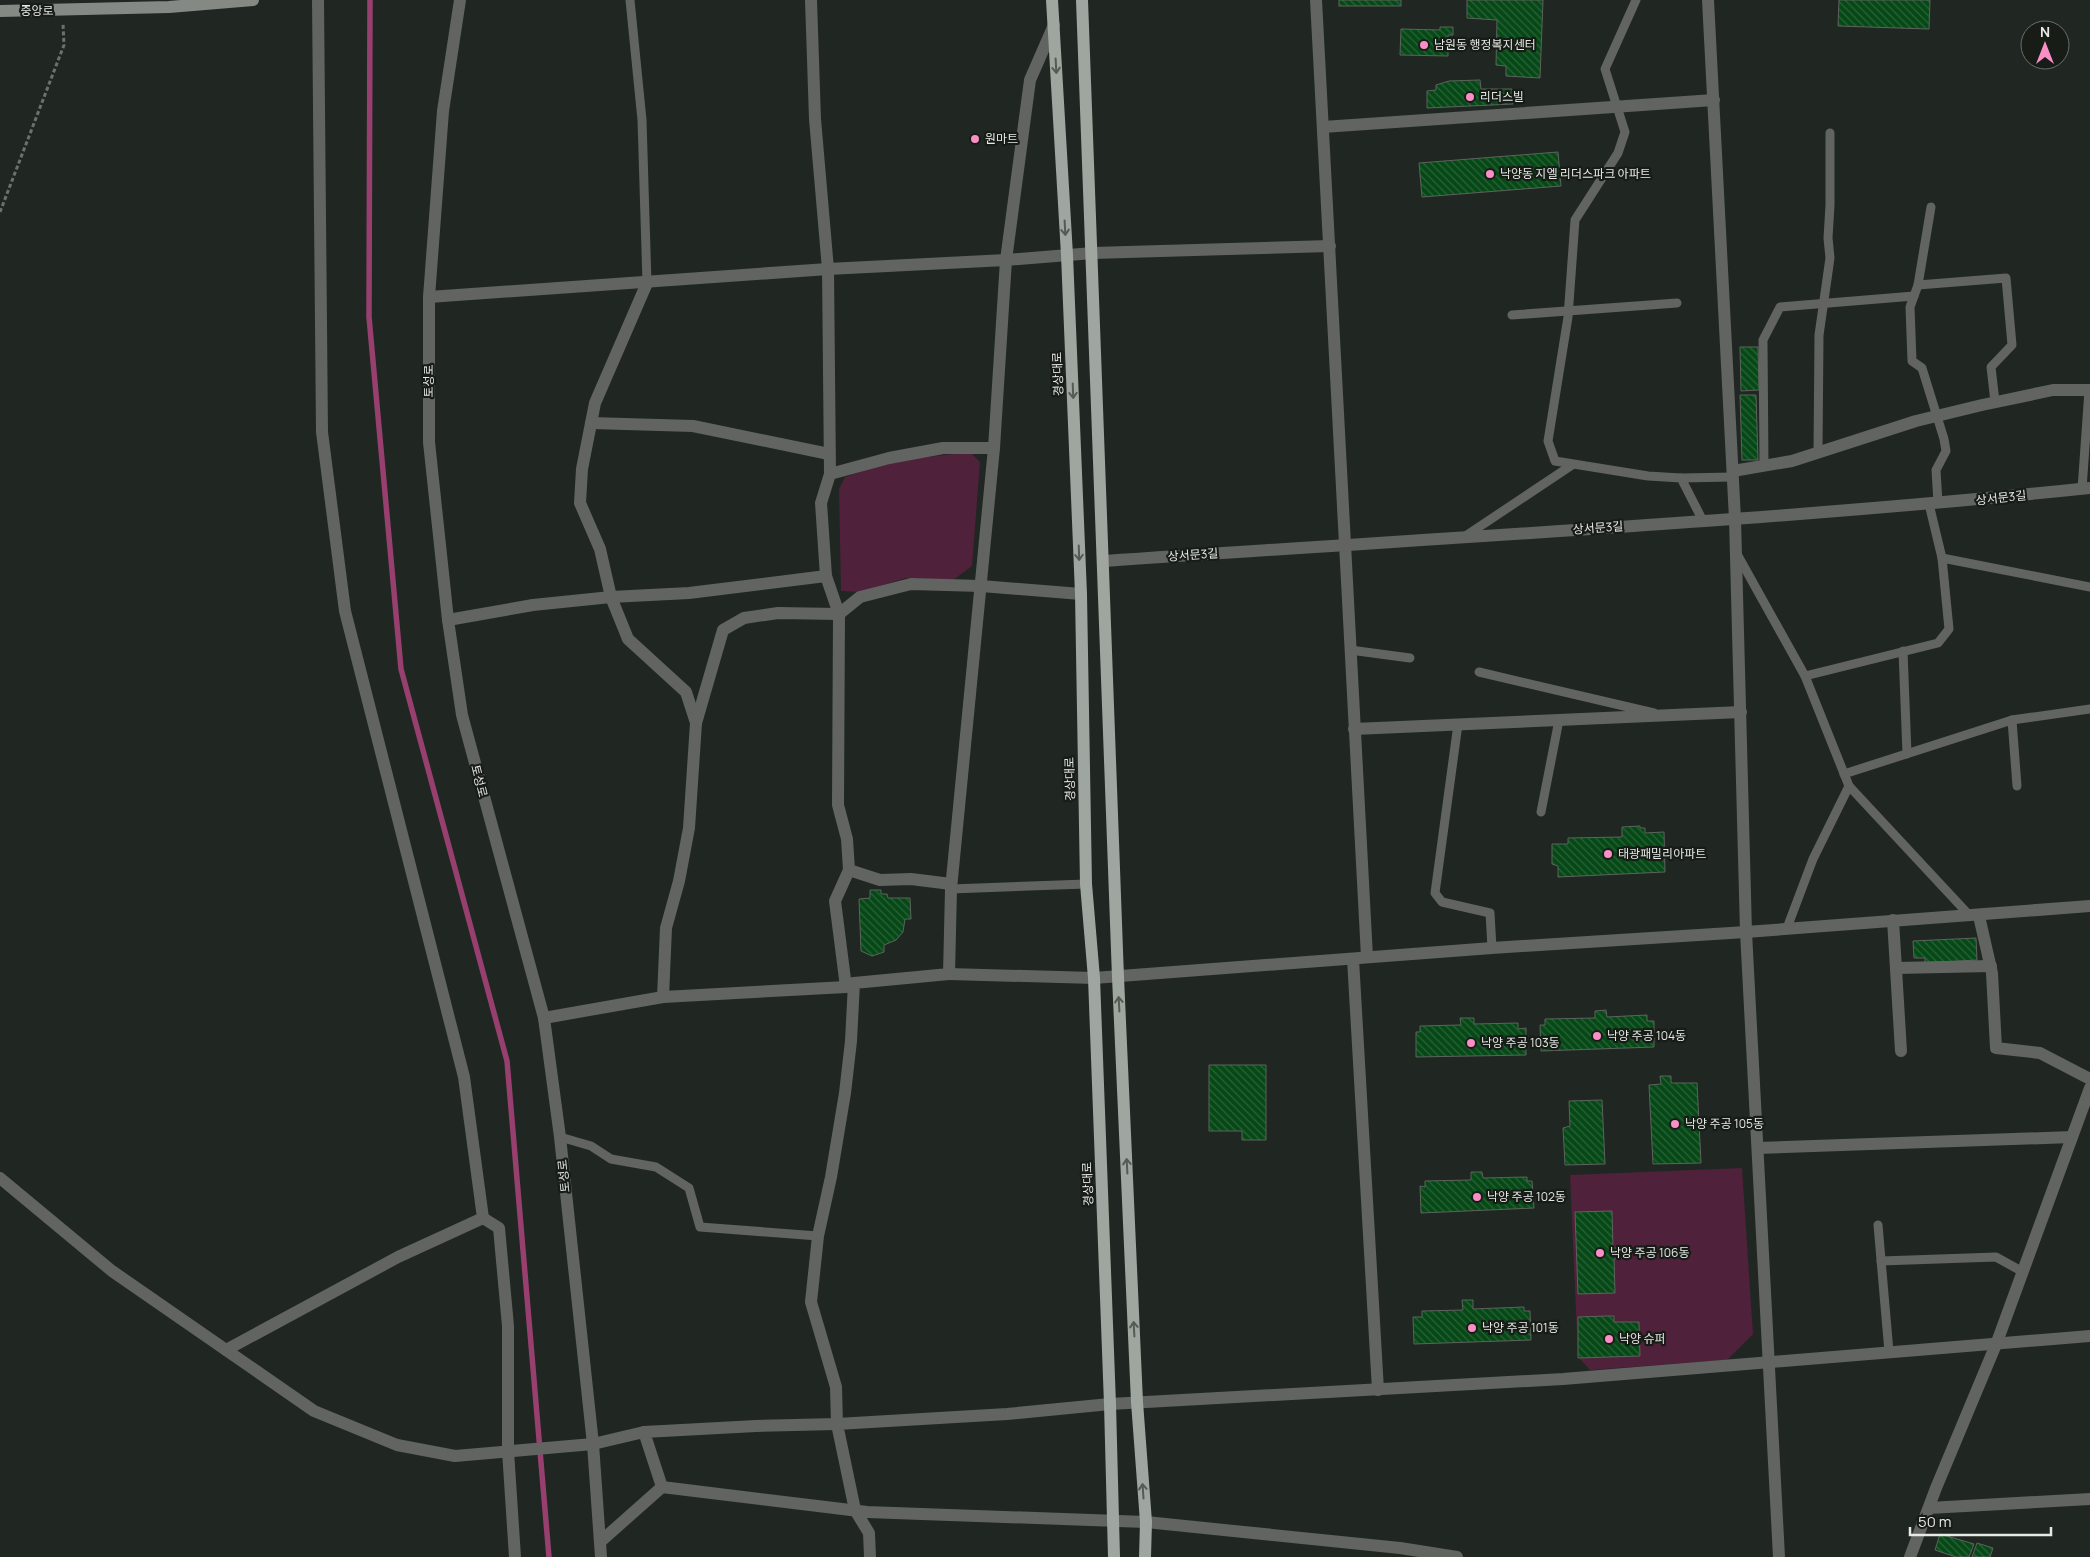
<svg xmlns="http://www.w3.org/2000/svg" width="2090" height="1557" font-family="Manrope,'Noto Sans KR',sans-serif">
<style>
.park{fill:#50213a}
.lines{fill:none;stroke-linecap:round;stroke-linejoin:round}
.stream{stroke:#97406f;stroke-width:5.5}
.building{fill:url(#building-back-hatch);stroke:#5d635d}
.path{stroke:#6d716d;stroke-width:3;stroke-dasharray:4 2.5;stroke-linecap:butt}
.service{stroke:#616461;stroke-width:9}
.minor{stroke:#616461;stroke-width:12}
.tertiary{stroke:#616461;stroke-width:12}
.secondary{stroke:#848984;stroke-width:12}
.primary{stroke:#9fa59f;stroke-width:12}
.oneway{stroke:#545a54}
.poi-dot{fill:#fa8fc6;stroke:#171c17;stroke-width:2}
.labels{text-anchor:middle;stroke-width:4.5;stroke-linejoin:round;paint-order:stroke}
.street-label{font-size:12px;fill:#e6e9e6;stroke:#171c17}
.poi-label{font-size:12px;fill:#e6e9e6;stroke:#171c17;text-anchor:start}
</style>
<defs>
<pattern id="building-back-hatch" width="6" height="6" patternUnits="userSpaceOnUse" patternTransform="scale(1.25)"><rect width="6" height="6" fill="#064917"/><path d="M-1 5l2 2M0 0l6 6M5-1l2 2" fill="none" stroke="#2a6339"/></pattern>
</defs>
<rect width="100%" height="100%" fill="#202621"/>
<g class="park">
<polygon points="970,452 980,462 972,566 953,580 906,578 859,592 841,591 839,489 845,477 895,461"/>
<polygon points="1742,1168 1753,1334 1727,1360 1590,1370 1578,1357 1570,1175"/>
</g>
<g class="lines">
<polyline class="stream" points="370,0 369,317 401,669 507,1061 549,1557"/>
</g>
<g class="building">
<rect x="1339" y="0" width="62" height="6"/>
<polygon points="1467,0 1543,0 1540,78 1506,76 1506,66 1496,65 1497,20 1467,18"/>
<polygon points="1839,0 1930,0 1929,29 1838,26"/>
<polygon points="1440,27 1453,27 1453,35 1448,35 1448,56 1400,55 1401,29 1440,30"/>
<polygon points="1480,80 1481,89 1512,89 1513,104 1427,108 1427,91 1436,90 1436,85 1449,81"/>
<polygon points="1558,152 1561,186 1422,197 1419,163"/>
<polygon points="1740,347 1758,347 1759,390 1741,391"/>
<polygon points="1740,395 1756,395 1758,460 1742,460"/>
<polygon points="1640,826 1640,828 1645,828 1645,833 1664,832 1665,872 1558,877 1558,866 1552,864 1552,844 1568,844 1568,838 1622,837 1622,827"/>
<polygon points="870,890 881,890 881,894 887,894 888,898 910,898 911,919 905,919 903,932 896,940 884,945 884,952 872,956 861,951 859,899 870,898"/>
<polygon points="1976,938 1977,960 1925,963 1925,958 1914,958 1913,941"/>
<polygon points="1606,1010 1607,1017 1647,1015 1647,1021 1654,1021 1654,1047 1541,1051 1540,1025 1545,1025 1545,1019 1595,1018 1595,1011"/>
<polygon points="1460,1018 1474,1018 1474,1024 1518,1023 1518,1029 1526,1028 1526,1055 1416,1057 1416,1032 1420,1032 1420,1026 1461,1025"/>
<polygon points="1209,1065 1266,1065 1266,1140 1242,1140 1242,1131 1209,1131"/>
<polygon points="1660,1076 1671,1076 1671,1083 1697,1083 1701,1163 1653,1164 1649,1085 1661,1084"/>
<polygon points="1602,1100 1605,1164 1565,1165 1563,1128 1570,1126 1569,1101"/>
<polygon points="1471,1172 1482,1172 1483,1178 1527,1177 1527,1181 1532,1181 1534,1208 1421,1213 1420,1186 1425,1187 1425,1181 1471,1180"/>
<polygon points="1612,1211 1613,1248 1625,1247 1625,1258 1614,1259 1615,1293 1578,1294 1575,1212"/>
<polygon points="1462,1300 1473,1300 1473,1309 1524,1307 1524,1311 1530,1311 1531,1340 1414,1344 1413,1317 1422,1317 1422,1311 1463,1310"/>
<polygon points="1607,1316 1614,1316 1614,1322 1639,1322 1640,1356 1578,1358 1578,1317"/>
<polygon points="1940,1534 1974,1544 1969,1557 1956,1557 1935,1550"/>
<polygon points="1977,1543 1993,1548 1990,1557 1972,1557"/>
</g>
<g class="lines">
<polyline class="path" points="0,212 64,45 63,24"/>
<g class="service">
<polyline points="630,0 642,120 647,283"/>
<polyline points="1636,0 1605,69 1625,132 1618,153 1575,220 1568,317 1548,441 1555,461 1648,476 1681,478 1703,521"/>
<polyline points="1931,207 1918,285 1910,307 1912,361 1922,368 1944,439 1946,451 1936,470 1938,503"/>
<polyline points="1918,285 2006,278 2012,345 1991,367 1995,402"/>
<polyline points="1512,315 1677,303"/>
<polyline points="1818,452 1819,335 1830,258 1828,238 1830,205 1830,133"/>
<polyline points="1764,466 1763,340 1780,307 1914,296"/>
<polyline points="1681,478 1733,477"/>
<polyline points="2082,489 2089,390"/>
<polyline points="1464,537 1572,465"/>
<polyline points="1737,554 1805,676 1849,786 1970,916"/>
<polyline points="1942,558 2090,587"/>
<polyline points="1350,650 1410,658"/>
<polyline points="1903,651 1907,754"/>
<polyline points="1479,672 1654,713"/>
<polyline points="1805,676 1938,643 1949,629 1942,558 1929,504"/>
<polyline points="2012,720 2017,786"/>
<polyline points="1458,724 1435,893 1442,902 1490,913 1492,948"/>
<polyline points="1844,774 2012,720 2090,709"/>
<polyline points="1541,812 1559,720"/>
<polyline points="951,889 1086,884"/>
<polyline points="1787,928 1813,859 1849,786"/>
<polyline points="560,1137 591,1146 611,1159 656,1167 689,1188 700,1227 818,1236"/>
<polyline points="1878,1225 1889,1352"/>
<polyline points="1881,1261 1996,1257 2023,1272"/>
</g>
<g class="minor">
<polyline points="811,0 815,119 828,269 830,474 821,503 826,576 839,614 838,805 847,839 849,870 880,880 911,879 951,884"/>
<path d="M1316,0C1334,319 1349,638 1367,957"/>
<polyline points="1708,0 1735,519"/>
<polyline points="1323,127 1714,100"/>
<polyline points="647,283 595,403 582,469 580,503 600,549 611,597 628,639 686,692 696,723 689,828 679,881 666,928 663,997"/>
<polyline points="429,297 828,269 1006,260 1093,253 1330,246"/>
<polyline points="591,423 693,426 829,454"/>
<polyline points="1733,471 1792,461 1916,421 1982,405 2053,390 2090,390"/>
<polyline points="830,474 889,458 943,448 994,448"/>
<polyline points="448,620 533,605 611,597 689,593 826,576"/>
<polyline points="696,723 723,630 744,618 778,613 839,614 860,597 911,584 981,586 1081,594"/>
<polyline points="1354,729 1741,712"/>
<polyline points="1979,916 1992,973 1996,1048 2040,1053 2090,1079"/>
<polyline points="1893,920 1901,1051"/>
<polyline points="1896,968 1991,966"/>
<polyline points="949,974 1094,978"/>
<polyline points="846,987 835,901 849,870"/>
<polyline points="544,1018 663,997 846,987 854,983"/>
<polyline points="1758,1148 2072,1137"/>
<polyline points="0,1178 112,1271 314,1411 397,1445 455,1456 593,1444 644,1432"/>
<polyline points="483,1218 499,1228 508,1326 508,1451 515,1557"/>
<polyline points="226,1350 398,1257 483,1218 464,1077 345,611 322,432 318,0"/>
<polyline points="662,1487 644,1432 756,1426 837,1424 836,1387 811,1302 818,1236 831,1177 845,1093 851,1041 854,983 949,974 951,889 994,448 1006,260 1030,80 1054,25"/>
<polyline points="1929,1508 2090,1499"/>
<polyline points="600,1542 662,1487 867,1512 1146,1522 1400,1548 1457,1557"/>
<polyline points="870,1557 869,1533 855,1510 837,1424 1007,1414 1110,1404 1563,1379 2090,1336"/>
<polyline points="1910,1557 1936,1488 1997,1342 2090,1088"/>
</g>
<g class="tertiary">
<polyline points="460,0 443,111 429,297 429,442 448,620 462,715 544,1018 560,1137 593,1444 601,1557"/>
<polyline points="1735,519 1746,932 1779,1557"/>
<path d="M1105,561C1433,538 1762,522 2090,488"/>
<polyline points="1353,959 1378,1390"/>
<polyline points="1094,978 1492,948 1746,932 2090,906"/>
</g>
<polyline class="secondary" points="0,11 169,7 253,0"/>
<g class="primary">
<polyline points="1052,0 1067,255 1081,594 1086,884 1094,978 1110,1404 1114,1557"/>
<polyline points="1082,0 1118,977 1137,1402 1146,1522 1145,1557"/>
</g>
</g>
<defs><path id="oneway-shaft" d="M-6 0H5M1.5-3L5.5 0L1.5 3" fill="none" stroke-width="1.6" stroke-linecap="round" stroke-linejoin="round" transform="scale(1.25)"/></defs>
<g class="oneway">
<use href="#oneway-shaft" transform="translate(1056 66) rotate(87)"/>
<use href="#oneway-shaft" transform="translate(1065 228) rotate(87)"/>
<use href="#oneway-shaft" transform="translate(1073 391) rotate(88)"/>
<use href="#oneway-shaft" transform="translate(1079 553) rotate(88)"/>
<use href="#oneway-shaft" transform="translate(1119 1004) rotate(-93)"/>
<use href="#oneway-shaft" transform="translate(1127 1166) rotate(-93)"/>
<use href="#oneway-shaft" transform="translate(1134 1329) rotate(-93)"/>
<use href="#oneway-shaft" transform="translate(1143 1491) rotate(-94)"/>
</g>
<g class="poi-dot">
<circle cx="1424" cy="45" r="5"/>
<circle cx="1470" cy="97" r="5"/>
<circle cx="975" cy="139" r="5"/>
<circle cx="1490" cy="174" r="5"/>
<circle cx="1608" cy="854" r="5"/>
<circle cx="1597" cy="1036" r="5"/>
<circle cx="1471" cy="1043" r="5"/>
<circle cx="1675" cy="1124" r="5"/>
<circle cx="1477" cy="1197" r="5"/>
<circle cx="1600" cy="1253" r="5"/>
<circle cx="1472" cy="1328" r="5"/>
<circle cx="1609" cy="1339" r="5"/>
</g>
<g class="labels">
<g class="street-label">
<text x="37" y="15">중앙로</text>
<text transform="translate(1058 374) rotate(-92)" y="4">경상대로</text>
<text transform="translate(429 381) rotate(-90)" y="4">토성로</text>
<text transform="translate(2001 498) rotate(-6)" y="4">상서문3길</text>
<text transform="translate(1598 528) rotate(-4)" y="4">상서문3길</text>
<text transform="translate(1193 555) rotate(-4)" y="4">상서문3길</text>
<text transform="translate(1070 779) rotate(-91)" y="4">경상대로</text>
<text transform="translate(479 781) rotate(76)" y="4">토성로</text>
<text transform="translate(564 1176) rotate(-96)" y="4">토성로</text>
<text transform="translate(1088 1184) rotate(-92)" y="4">경상대로</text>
</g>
<g class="poi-label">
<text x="1434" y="49">남원동 행정복지센터</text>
<text x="1480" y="101">리더스빌</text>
<text x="985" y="143">원마트</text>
<text x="1500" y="178">낙양동 지엘 리더스파크 아파트</text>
<text x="1618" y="858">태광패밀리아파트</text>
<text x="1607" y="1040">낙양 주공 104동</text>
<text x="1481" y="1047">낙양 주공 103동</text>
<text x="1685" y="1128">낙양 주공 105동</text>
<text x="1487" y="1201">낙양 주공 102동</text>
<text x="1610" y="1257">낙양 주공 106동</text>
<text x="1482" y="1332">낙양 주공 101동</text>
<text x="1619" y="1343">낙양 슈퍼</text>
</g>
</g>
<g transform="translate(2045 45)"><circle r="24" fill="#171c17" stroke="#6a6e6a"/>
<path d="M0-4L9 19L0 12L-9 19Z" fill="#fa8fc6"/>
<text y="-8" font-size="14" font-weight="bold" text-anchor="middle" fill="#e6e9e6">N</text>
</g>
<path d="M1910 1527v8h141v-8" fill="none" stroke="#e6e9e6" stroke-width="2.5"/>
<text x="1918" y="1527" font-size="15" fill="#e6e9e6" stroke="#171c17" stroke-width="4" paint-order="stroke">50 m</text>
</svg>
